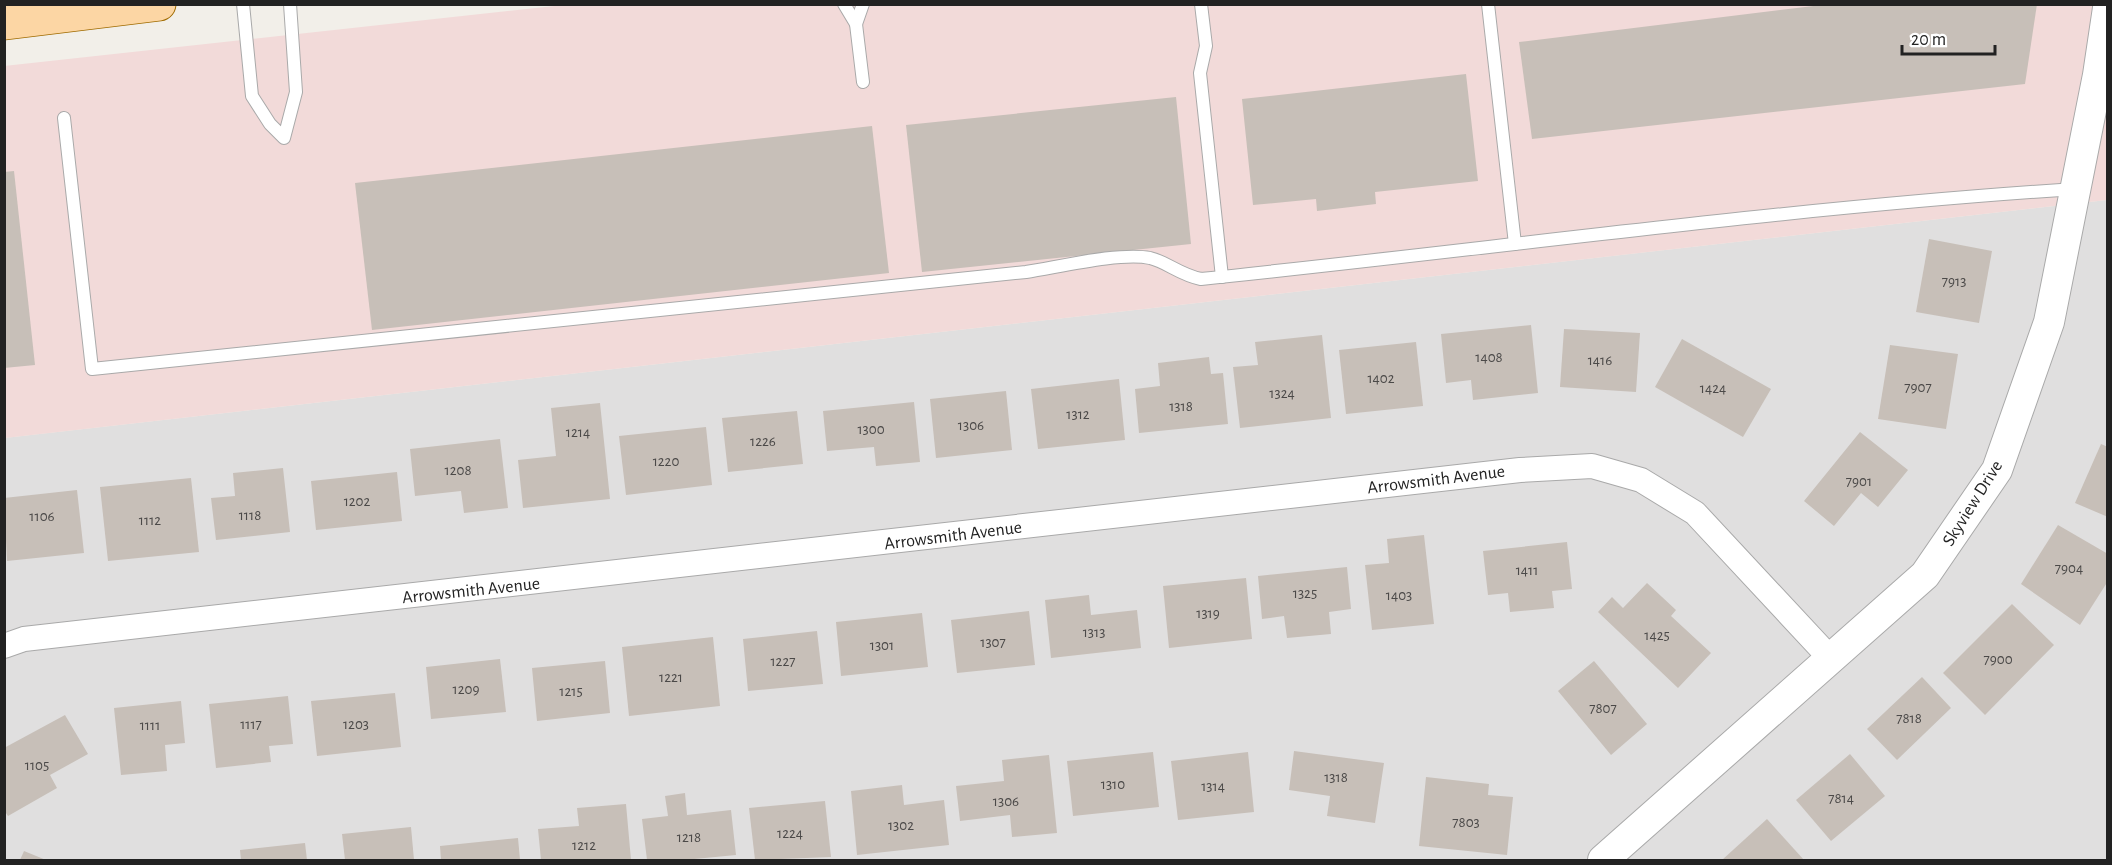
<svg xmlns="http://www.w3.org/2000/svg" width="2112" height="865" font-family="'Alegreya Sans',sans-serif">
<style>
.residential{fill:#e0dfdf}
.commercial{fill:#f2dad9}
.building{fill:#c7bfb8}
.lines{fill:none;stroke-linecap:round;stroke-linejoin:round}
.service-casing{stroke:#a9a9a9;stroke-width:14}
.minor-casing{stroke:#a9a9a9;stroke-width:26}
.tertiary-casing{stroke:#a9a9a9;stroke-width:32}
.primary-casing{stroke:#a06b00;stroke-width:35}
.service{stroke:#fff;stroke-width:12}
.minor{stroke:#fff;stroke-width:24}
.tertiary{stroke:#fff;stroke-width:30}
.primary{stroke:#fcd6a4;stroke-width:33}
.labels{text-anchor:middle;stroke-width:5;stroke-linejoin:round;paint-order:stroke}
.number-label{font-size:15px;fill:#4b4948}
.street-label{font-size:18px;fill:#222;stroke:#fff}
</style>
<rect width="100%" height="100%" fill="#f2efe9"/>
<polygon class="residential" points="2107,200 2107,860 5,860 4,438"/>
<polygon class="commercial" points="573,4 2107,5 2107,200 5,438 4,66"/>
<g class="building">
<polygon points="1830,4 2037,4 2025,84 1532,139 1519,42"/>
<polygon points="1466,74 1478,181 1375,192 1376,204 1317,211 1316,199 1253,205 1242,99"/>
<polygon points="1176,97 1191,244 922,272 906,125"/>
<polygon points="872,126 889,273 372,330 355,183"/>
<polygon points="14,171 35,365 4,368 4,172"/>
<polygon points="1929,239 1992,251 1979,323 1916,312"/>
<polygon points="1531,325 1538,393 1473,400 1471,380 1446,383 1441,334"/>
<polygon points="1564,329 1640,333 1636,392 1560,387"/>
<polygon points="1322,335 1331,418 1240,428 1233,367 1258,365 1255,342"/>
<polygon points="1682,339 1771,389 1743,437 1655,387"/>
<polygon points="1416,342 1423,406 1346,414 1339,350"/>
<polygon points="1890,345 1958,354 1946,429 1878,419"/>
<polygon points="1209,357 1211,374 1223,373 1228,424 1139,433 1135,389 1160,386 1158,363"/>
<polygon points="1119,379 1125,440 1038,449 1031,389"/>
<polygon points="1006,391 1012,450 936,458 930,399"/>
<polygon points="914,402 920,462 876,466 874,447 827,451 823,411"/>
<polygon points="600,403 610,499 523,508 518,460 556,456 551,408"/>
<polygon points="797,411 803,464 728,472 722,418"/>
<polygon points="706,427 712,485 626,495 619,436"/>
<polygon points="1860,432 1908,470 1878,507 1861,493 1834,526 1804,501"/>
<polygon points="500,439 508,508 464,513 461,491 415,496 410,449"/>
<polygon points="2101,444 2108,447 2108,517 2075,503"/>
<polygon points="283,468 290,532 216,540 211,498 235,496 233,473"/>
<polygon points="397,472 402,521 316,530 311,481"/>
<polygon points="191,478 199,552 108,561 100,487"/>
<polygon points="77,490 84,553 7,561 4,498"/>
<polygon points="2058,525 2108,554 2108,581 2080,625 2021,584"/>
<polygon points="1424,535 1434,624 1372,630 1365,565 1389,563 1387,539"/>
<polygon points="1567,542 1572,589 1552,591 1554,608 1510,612 1508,593 1488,595 1483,551"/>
<polygon points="1347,567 1351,609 1329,612 1331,634 1287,638 1284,616 1262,619 1258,576"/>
<polygon points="1246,578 1252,639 1169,648 1163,586"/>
<polygon points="1647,583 1676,610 1671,616 1711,653 1678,688 1598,612 1612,597 1623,608"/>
<polygon points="1089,595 1091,615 1137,610 1141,648 1051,658 1045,600"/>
<polygon points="2012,604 2054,645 1985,715 1943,673"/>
<polygon points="1029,611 1035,665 957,673 951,620"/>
<polygon points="922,613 928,667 841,676 836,622"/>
<polygon points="817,631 823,684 748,691 743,639"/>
<polygon points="713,637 720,706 629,716 622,647"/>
<polygon points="500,659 506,712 431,719 426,667"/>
<polygon points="605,661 610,713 537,721 532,668"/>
<polygon points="1594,661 1647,724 1611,755 1558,691"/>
<polygon points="1922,677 1951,708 1897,760 1867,729"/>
<polygon points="395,693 401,747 317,756 311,701"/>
<polygon points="288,696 293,744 269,746 271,762 216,768 209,704"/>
<polygon points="181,701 185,743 165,745 167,771 121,775 114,708"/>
<polygon points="65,715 88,754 50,775 57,788 8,816 4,810 4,748"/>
<polygon points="1294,751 1384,763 1375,823 1327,816 1330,796 1289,790"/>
<polygon points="1153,752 1159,807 1073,816 1067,761"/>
<polygon points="1248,752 1254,812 1178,820 1171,761"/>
<polygon points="1850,754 1885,796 1831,841 1796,800"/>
<polygon points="1049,755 1057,833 1012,837 1010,815 960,821 956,786 1004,781 1002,760"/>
<polygon points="1426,777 1489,784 1488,795 1513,797 1507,855 1419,846"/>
<polygon points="902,785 904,805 944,800 949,845 857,855 851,791"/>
<polygon points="685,793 687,815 731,810 736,855 684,860 647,860 642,819 668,816 665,796"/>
<polygon points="825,801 831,857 755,860 749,808"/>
<polygon points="626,804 631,860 541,860 538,829 579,826 577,808"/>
<polygon points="1767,819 1804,860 1722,860"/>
<polygon points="411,827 414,860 345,860 342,834"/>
<polygon points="518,838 520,860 441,860 440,846"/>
<polygon points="305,843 307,860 241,860 240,850"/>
<polygon points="24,851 46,860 20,860"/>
</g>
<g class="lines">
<g class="service-casing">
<g id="service">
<polyline points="243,4 252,96 270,124 284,138 296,92 290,4"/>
<polyline points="844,4 856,24 863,82"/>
<polyline points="1201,4 1206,46 1200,73 1222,277"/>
<polyline points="1488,4 1515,244"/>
<polyline points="856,24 863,4"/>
<path d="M64,118L92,369L1026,272C1059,267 1120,252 1150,258C1167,262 1180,275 1201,279C1492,249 1782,208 2075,189"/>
</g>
</g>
<g class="minor-casing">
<polyline id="minor" points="4,646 24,639 1520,470 1592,466 1641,480 1695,513 1831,659"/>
</g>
<g class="tertiary-casing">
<polyline id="tertiary" points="1603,860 1925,575 1997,470 2049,322 2098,75 2108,8"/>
</g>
<g class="primary-casing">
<polyline id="primary" points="4,23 159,4"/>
</g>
<use href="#service" class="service"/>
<use href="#minor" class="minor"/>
<use href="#tertiary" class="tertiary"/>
<use href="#primary" class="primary"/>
</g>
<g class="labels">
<g class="number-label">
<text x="1954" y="286">7913</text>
<text x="1489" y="362">1408</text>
<text x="1600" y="365">1416</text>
<text x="1381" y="383">1402</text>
<text x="1918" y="392">7907</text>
<text x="1713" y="393">1424</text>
<text x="1282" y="398">1324</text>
<text x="1181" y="411">1318</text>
<text x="1078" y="419">1312</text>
<text x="971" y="430">1306</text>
<text x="871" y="434">1300</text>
<text x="578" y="437">1214</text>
<text x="763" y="446">1226</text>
<text x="666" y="466">1220</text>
<text x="458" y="475">1208</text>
<text x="1859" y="486">7901</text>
<text x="357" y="506">1202</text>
<text x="250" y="520">1118</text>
<text x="42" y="521">1106</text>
<text x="150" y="525">1112</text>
<text x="2069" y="573">7904</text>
<text x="1527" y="575">1411</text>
<text x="1305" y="598">1325</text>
<text x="1399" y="600">1403</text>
<text x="1208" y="618">1319</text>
<text x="1094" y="637">1313</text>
<text x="1657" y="640">1425</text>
<text x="993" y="647">1307</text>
<text x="882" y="650">1301</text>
<text x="1998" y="664">7900</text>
<text x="783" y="666">1227</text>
<text x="671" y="682">1221</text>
<text x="466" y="694">1209</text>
<text x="571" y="696">1215</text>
<text x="1603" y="713">7807</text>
<text x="1909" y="723">7818</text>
<text x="251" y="729">1117</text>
<text x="356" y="729">1203</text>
<text x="150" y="730">1111</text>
<text x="37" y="770">1105</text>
<text x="1336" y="782">1318</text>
<text x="1113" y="789">1310</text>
<text x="1213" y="791">1314</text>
<text x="1841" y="803">7814</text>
<text x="1006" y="806">1306</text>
<text x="1466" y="827">7803</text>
<text x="901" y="830">1302</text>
<text x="790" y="838">1224</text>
<text x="689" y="842">1218</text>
<text x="584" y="850">1212</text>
</g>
<g class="street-label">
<text transform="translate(1436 479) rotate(-7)" y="6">Arrowsmith Avenue</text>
<text transform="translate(1972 503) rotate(-58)" y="6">Skyview Drive</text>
<text transform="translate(953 535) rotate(-7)" y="6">Arrowsmith Avenue</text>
<text transform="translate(471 590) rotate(-6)" y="6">Arrowsmith Avenue</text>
</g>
</g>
<rect width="2112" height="865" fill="none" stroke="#222222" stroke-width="12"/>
<path d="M1902 45v9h93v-9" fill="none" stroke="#222222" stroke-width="3"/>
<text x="1911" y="45" font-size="18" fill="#222222" stroke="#ffffff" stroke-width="4.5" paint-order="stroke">20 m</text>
</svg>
